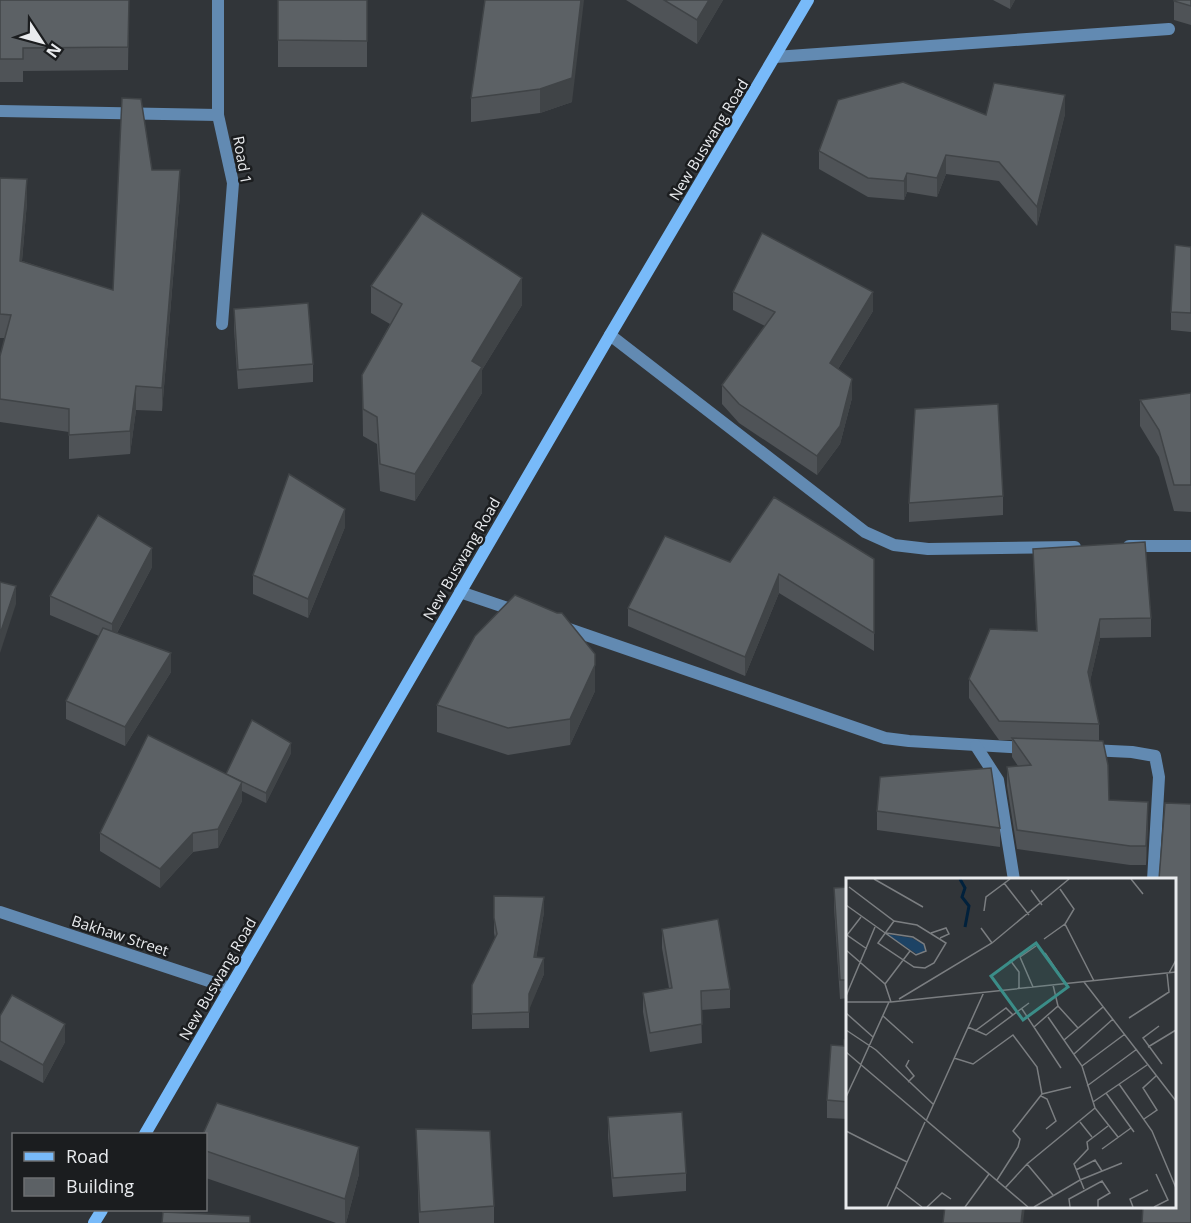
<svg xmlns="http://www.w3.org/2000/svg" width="1191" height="1223" font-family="'Open Sans',sans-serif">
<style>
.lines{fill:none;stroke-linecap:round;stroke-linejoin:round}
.street{stroke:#628ab2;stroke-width:12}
.secondary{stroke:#78baf9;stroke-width:12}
.wall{fill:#4f5357}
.shaded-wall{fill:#404447}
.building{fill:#5c6165;stroke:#404447;stroke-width:1.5}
.labels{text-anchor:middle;stroke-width:5;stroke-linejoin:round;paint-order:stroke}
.street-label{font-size:15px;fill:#e9ebee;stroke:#1b1d1f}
.inset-river{fill:none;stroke:#01213c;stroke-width:3}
.inset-road{fill:none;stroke:#7b7e81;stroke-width:1.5}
.view{fill:#3b8d88;fill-opacity:0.15;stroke:#3b8d88;stroke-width:3}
.inset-edge{fill:none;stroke:#e9ebee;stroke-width:3}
</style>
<rect width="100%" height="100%" fill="#313539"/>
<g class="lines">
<g class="street">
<polyline points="218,0 218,115 233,183 222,324"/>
<polyline points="775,57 1169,29"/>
<polyline points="0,111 218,115"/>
<polyline points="610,335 865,532 894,545 928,549 1075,547"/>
<polyline points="1129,546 1191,546"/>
<polyline points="460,592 519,612"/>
<polyline points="563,627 885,738 909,741 1028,748"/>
<polyline points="976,746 998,780 1014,880"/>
<polyline points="1090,750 1132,752 1155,756 1159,777 1153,880"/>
<polyline points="0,912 230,988"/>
</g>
<g class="secondary">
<polyline points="145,1134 610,335 808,0"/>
<polyline points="94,1223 102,1210"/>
</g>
</g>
<g class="wall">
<polygon points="0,0 129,0 128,70 23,71 23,82 0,82"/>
<rect x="278" y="0" width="89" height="67"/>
<polygon points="485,0 572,102 540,113 471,122 471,98"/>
<polygon points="626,0 723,0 697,44"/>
<polygon points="993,0 1015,0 1010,9"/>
<polygon points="1174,0 1191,0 1191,25 1174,20"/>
<polygon points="1065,114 1037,226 999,181 946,174 937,197 907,192 904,200 868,197 819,169 819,151 986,115"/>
<polygon points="152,170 180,194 162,411 136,410 130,454 69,459 69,432 0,422 0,356 5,338 0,338 0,178 27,202 22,261 113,290"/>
<polygon points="1191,247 1191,332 1171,330 1171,312"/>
<polygon points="371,286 522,305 482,370 482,393 415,501 380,491 377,444 363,436 362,375 390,324 371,313"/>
<polygon points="733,292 873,311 838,369 852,398 840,444 817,475 739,423 722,404 722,385 765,326 733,310"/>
<polygon points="234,309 313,364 313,382 238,389 234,328"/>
<polygon points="1191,393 1191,512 1174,511 1159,457 1140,426 1140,400"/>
<polygon points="1003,496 1003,515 909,522 909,503"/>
<polygon points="345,527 308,618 253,594 253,575"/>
<polygon points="1033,549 1151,618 1151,637 1100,638 1090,681 1099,724 1099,740 1109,800 1148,821 1146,865 1130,865 1017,849 1007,786 1007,767 1018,766 1012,757 1012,740 999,740 969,698 969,679 1036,631"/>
<polygon points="874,559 874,651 779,593 745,676 628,626 628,608 730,562"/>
<polygon points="152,567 117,633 171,672 125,746 66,719 66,701 99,636 50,615 50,596"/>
<polygon points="595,691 570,745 508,755 437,732 437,705"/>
<polygon points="291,753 266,803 242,791 242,801 218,848 193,852 160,888 100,851 100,833 226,774"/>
<polygon points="877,811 1000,828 1000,847 877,830"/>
<polygon points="848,887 848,998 840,999 834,907 834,888"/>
<polygon points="494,896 544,912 536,958 544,974 529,1008 529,1028 472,1029 472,985 495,938 494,933"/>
<polygon points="662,929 730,989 730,1008 701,1010 702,1043 650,1052 643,1012 643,993 669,988 662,948"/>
<polygon points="0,1016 65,1042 43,1083 0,1060"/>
<polygon points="848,1040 848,1119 827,1118 827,1100 844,1046"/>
<polygon points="608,1117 686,1173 686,1191 613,1197 608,1136"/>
<polygon points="416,1129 494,1206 494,1223 419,1223"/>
<polygon points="206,1134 359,1174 346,1223 336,1223 206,1178"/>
</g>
<g class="shaded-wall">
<polygon points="581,0 584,0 572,102 540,113 540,89"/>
<polygon points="709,0 723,0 697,44 697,20"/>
<polygon points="1010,0 1015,0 1010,9"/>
<polygon points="1065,95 1065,114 1037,226 1037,207"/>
<polygon points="946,155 946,174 937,197 937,178"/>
<polygon points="180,170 180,194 162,411 162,388"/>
<polygon points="907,173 907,192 904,200 904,181"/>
<polygon points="27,179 27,202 20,284 20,261"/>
<polygon points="522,278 522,305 482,370 482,393 415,501 415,474 472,361"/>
<polygon points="873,292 873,311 830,382 830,363"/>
<polygon points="852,379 852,398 840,444 817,475 817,456"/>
<polygon points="136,386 136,410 130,454 130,431"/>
<polygon points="345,509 345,527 308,618 308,599"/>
<polygon points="152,548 152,567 112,642 112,624"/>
<polygon points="779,574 779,593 745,676 745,657"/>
<polygon points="16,586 16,604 0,653 0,634"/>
<polygon points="1100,619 1100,638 1088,690 1088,672"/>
<polygon points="171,653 171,672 125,746 125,727"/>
<polygon points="595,665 595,691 570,745 570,719"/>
<polygon points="291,743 291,753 266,803 266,793"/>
<polygon points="242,782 242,801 218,848 218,829"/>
<polygon points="1148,802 1148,821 1146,865 1146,846"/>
<polygon points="193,833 193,852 160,888 160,869"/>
<polygon points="544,897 544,912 534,972 534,957"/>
<polygon points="544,958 544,974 529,1010 529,994"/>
<polygon points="65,1024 65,1042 43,1083 43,1065"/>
<polygon points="359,1147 359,1174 346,1223 345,1223 345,1199"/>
<polygon points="1023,1206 1025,1206 1023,1223 1021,1223"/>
</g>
<g class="building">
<polygon points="0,0 129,0 128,47 23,48 23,59 0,59"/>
<polygon points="278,0 367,0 367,41 278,40"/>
<polygon points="485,0 581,0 572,78 540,89 471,98"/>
<polygon points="664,0 709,0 697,20"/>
<polygon points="1174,0 1191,0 1191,6 1174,1"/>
<polygon points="903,82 986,115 994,83 1065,95 1037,207 999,162 946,155 937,178 907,173 904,181 868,178 819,151 838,100"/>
<polygon points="122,98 141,99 152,170 180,170 162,388 136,386 130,431 69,435 69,409 0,399 0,356 11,315 0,314 0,178 27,179 20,261 113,290"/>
<polygon points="422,213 522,278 472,361 482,367 415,474 380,464 377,417 363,409 362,375 402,304 371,286"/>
<polygon points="762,233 873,292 830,363 852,379 840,426 817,456 739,404 722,385 775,312 733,292"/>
<polygon points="1175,245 1191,247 1191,313 1171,312"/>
<polygon points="308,303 313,364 238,370 234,309"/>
<polygon points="1191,393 1191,485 1174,485 1159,430 1140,400"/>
<polygon points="998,404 1003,496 909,503 915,409"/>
<polygon points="289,474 345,509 308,599 253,575"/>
<polygon points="774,497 874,559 874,633 779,574 745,657 628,608 665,536 730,562"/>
<polygon points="98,515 152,548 112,624 50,596"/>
<polygon points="1145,542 1151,618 1100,619 1088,672 1099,724 999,721 969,679 990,629 1037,631 1033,549"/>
<polygon points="0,582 16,586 0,634"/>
<polygon points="515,595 557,613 562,613 595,654 595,665 570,719 508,728 437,705 475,636"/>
<polygon points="103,628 171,653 125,727 66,701"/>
<polygon points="252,720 291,743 266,793 226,774"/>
<polygon points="148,735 242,782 218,829 193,833 160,869 100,833"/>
<polygon points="1012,738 1103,741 1108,765 1109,800 1148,802 1146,846 1130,846 1017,830 1007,767 1031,765"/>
<polygon points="991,768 1000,828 877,811 880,777"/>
<polygon points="1165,803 1191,804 1191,1223 1142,1223 1143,1206 1174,1206 1174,879 1159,879"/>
<polygon points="848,887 848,980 840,980 834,888"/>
<polygon points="494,896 544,897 534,957 544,958 529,994 529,1012 472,1014 472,985 497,934 494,918"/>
<polygon points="718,919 730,989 701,991 702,1024 650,1033 643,993 672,988 662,929"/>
<polygon points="12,995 65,1024 43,1065 0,1041 0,1016"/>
<polygon points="844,1040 848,1040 848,1102 827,1100 831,1045 844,1046"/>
<polygon points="217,1103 359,1147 345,1199 206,1151 206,1134 203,1134"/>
<polygon points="682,1112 686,1173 613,1178 608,1117"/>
<polygon points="416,1129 490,1131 494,1206 420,1212"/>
<polygon points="945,1206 1023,1206 1021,1223 943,1223"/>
<polygon points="163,1212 250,1216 250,1223 162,1223"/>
</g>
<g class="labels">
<g class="street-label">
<text transform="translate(709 140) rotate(-59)" y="5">New Buswang Road</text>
<text transform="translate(242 160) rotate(80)" y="5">Road 1</text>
<text transform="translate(462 559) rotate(-60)" y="5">New Buswang Road</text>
<text transform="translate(120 936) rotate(18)" y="5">Bakhaw Street</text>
<text transform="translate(218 979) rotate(-60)" y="5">New Buswang Road</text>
</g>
</g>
<g transform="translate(846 878)">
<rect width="330" height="330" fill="#313539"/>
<path d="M40,56L66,60L78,67L79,73L71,76Z" fill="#1d4365"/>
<path class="inset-river" d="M114,1L119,10L116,19L123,28L119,49"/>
<path class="inset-road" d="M28,1L77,29M285,1L297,16M158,5L183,37M3,9L48,43L71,47L100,65L88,85L79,90L68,89L32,65L48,43M214,11L228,31L219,46L248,103M185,12L196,27M0,27L70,77L80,73L78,66L67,59L40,55M138,33L140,19L164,1M15,39L1,57L21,71M135,50L146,65M85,55L100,50L103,56L94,60M198,61L219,46M0,72L39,106L45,124M199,75L220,106M164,82L173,94V110M323,95L330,82V66M238,104L330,223M39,106L64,73M187,109L174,79L190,68M0,118L29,49M53,121L146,65L223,1M0,124H45L330,94M212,128L232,150M176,131L215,190M0,135L27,159M37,138L67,165M202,139L236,188L249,230L272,259M283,140L323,114L321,95M313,148L297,160L316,186M122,149L140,157L183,125M188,149L212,128L207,107M0,152L30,172L87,226M129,153L160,130L167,137M218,162L257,129M302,169L330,152M0,174L182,329M228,176L267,141M108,180L127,186L167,157L191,189L196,216L167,253L174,261L172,269L151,302M15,186L43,124M236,188L279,156M62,204L68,198L60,188L63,182M273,206L306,253L330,310M241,208L291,171M260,215L288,254M196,216L225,209M195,218L201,221L210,243L200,251M0,219L15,187M247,224L301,187M298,241L311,232L297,210L310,198M80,243L138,114M234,244L246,259M0,253L61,284M256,271L285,250M181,286L207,317M230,292L249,282L256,293M50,309L76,329M159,310L181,286L249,230M238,311L228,286L242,271L241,264L262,248M41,329L79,244M81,329L96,315L105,321M119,329L143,296M188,329L234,302L276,285M224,329L223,321L256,303L264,315L252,322V329M287,329L284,321L302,312M308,329L322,322L310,296"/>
<path class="view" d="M190,65L222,109L177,142L145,98Z"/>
<rect width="330" height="330" class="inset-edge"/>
</g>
<rect x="12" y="1133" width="195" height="78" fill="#1b1d1f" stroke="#6d6f72" stroke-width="1.5"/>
<rect x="24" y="1152" width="30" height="9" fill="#78baf9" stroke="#6d6f72" stroke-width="1.5"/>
<text x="66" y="1163" font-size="18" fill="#e9ebee">Road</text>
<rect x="24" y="1178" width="30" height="18" fill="#5c6165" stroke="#6d6f72" stroke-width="1.5"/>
<text x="66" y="1193" font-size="18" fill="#e9ebee">Building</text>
<g transform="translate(42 42) rotate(126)" stroke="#1b1d1f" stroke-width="4.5" paint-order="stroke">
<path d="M0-4.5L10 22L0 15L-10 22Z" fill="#e9ebee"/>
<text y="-9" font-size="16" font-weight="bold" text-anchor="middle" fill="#e9ebee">N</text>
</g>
</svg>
